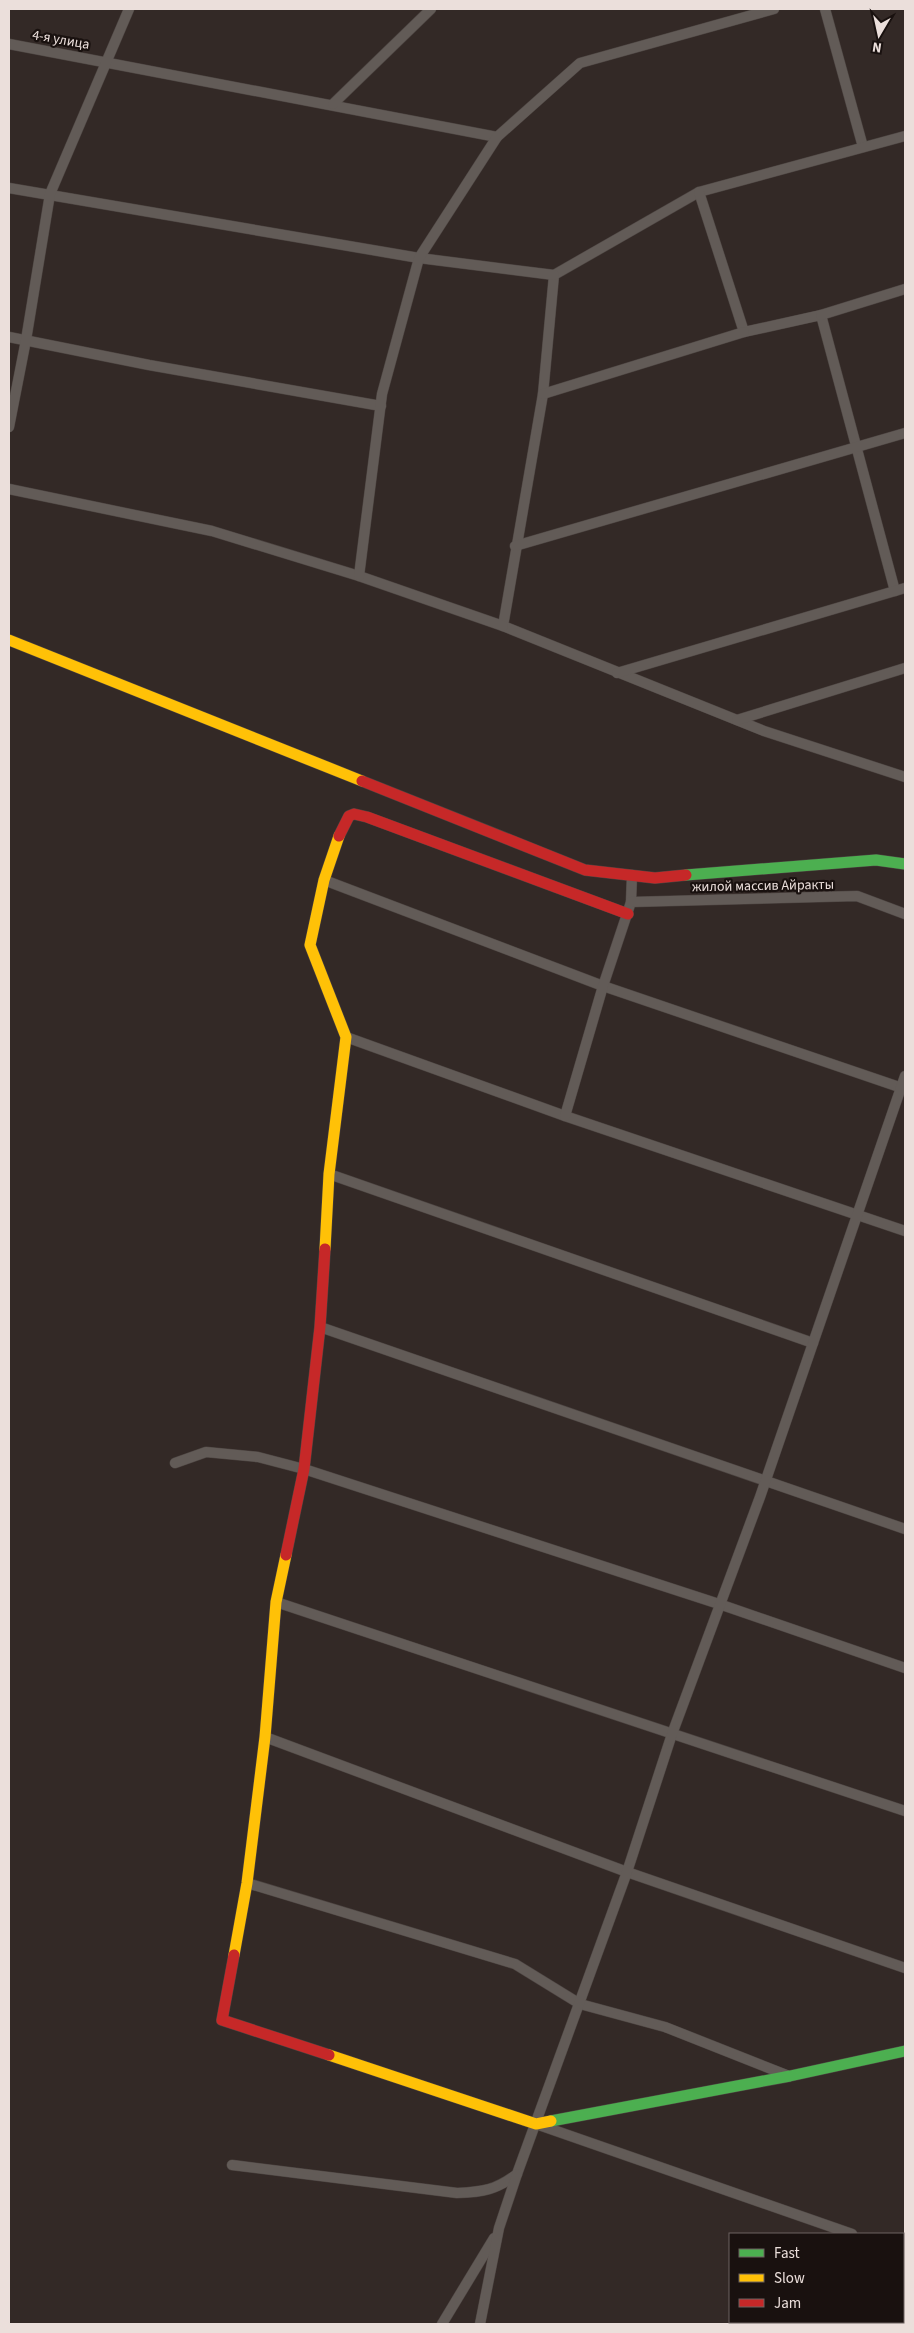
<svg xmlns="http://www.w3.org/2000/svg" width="914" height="2333" font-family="'Source Sans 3',sans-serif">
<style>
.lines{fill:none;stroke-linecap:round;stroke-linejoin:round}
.street-casing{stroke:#4c4441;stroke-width:11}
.fast-casing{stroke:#4c4441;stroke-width:12}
.slow-casing{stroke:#4c4441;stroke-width:12}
.jam-casing{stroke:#4c4441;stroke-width:12}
.street{stroke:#625b57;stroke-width:10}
.fast{stroke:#4caf50;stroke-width:11}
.slow{stroke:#ffc107;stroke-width:11}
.jam{stroke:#c62828;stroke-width:11}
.labels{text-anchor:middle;stroke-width:4.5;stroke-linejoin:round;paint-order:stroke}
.street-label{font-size:14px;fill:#ebdfdb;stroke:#19110f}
</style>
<rect width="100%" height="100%" fill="#332926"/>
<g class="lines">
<g class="street-casing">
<g id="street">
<polyline points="825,9 863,147"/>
<polyline points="9,44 497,137"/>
<polyline points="333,104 431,9"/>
<polyline points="905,136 699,192 554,275 543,394 503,626 764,731 905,777"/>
<polyline points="9,188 419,258 554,275"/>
<polyline points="699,192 744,332 821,315 895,591"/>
<polyline points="821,315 905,289"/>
<polyline points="9,337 149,365 381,406"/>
<polyline points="543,394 744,332"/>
<polyline points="9,427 26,340 50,194 129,9"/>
<polyline points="9,489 212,531 359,576 503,626"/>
<polyline points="515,546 905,433"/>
<polyline points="359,576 382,394 419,258 497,137 580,63 774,9"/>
<polyline points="617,673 905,588"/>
<polyline points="737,720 905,668"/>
<polyline points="324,880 603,986 905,1089"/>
<polyline points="631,902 632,875"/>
<polyline points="346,1037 565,1116 905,1231"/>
<polyline points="565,1116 603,986 631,902 857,896 905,914"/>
<polyline points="329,1174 813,1343"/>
<polyline points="320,1327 905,1529"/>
<polyline points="175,1463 206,1452 258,1457 304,1469 722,1605 905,1668"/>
<polyline points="276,1602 905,1811"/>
<polyline points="265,1737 627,1872 905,1968"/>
<polyline points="247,1883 515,1964 580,2004 665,2027 789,2076"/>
<polyline points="539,2125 852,2234"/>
<path d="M232,2165L457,2193C483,2192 496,2190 517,2174L627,1872L672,1734L760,1497L905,1076"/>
<polyline points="903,2252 905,2253"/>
<polyline points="442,2324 494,2238"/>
<polyline points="480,2324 499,2228 517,2174"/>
</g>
</g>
<g class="fast-casing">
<g id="fast">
<polyline points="686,875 876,860 905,864"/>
<polyline points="551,2121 790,2076 905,2051"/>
</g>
</g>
<g class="slow-casing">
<g id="slow">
<polyline points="9,640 362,781"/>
<polyline points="325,1249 329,1174 346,1037 310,945 324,880 339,836"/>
<polyline points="234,1955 247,1883 265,1737 276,1602 286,1555"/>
<polyline points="329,2055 536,2124 551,2121"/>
</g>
</g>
<g class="jam-casing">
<g id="jam">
<polyline points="362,781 585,870 655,878 686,875"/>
<polyline points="339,836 349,816 354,814 367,817 628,914"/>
<polyline points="286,1555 304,1469 320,1327 325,1249"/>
<polyline points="234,1955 222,2020 329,2055"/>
</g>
</g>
<use href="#street" class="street"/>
<use href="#fast" class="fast"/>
<use href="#slow" class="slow"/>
<use href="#jam" class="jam"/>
</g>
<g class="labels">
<g class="street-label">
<text transform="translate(61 39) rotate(10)" y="5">4-я улица</text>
<text transform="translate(763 885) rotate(-1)" y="5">жилой массив Айракты</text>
</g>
</g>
<rect width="914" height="2333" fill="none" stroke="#ebdfdb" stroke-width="20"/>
<rect x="729" y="2233" width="175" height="90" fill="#19110f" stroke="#6d6361"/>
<rect x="739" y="2249" width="25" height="8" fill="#4caf50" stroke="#6d6361"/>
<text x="774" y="2258" font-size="15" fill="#ebdfdb">Fast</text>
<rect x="739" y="2274" width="25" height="8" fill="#ffc107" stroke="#6d6361"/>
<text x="774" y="2283" font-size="15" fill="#ebdfdb">Slow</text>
<rect x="739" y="2299" width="25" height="8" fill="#c62828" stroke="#6d6361"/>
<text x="774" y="2308" font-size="15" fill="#ebdfdb">Jam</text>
<g transform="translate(879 35) rotate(189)" stroke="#19110f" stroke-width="4" paint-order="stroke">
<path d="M0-4L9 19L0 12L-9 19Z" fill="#ebdfdb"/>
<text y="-8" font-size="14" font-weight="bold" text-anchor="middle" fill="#ebdfdb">N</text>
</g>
</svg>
